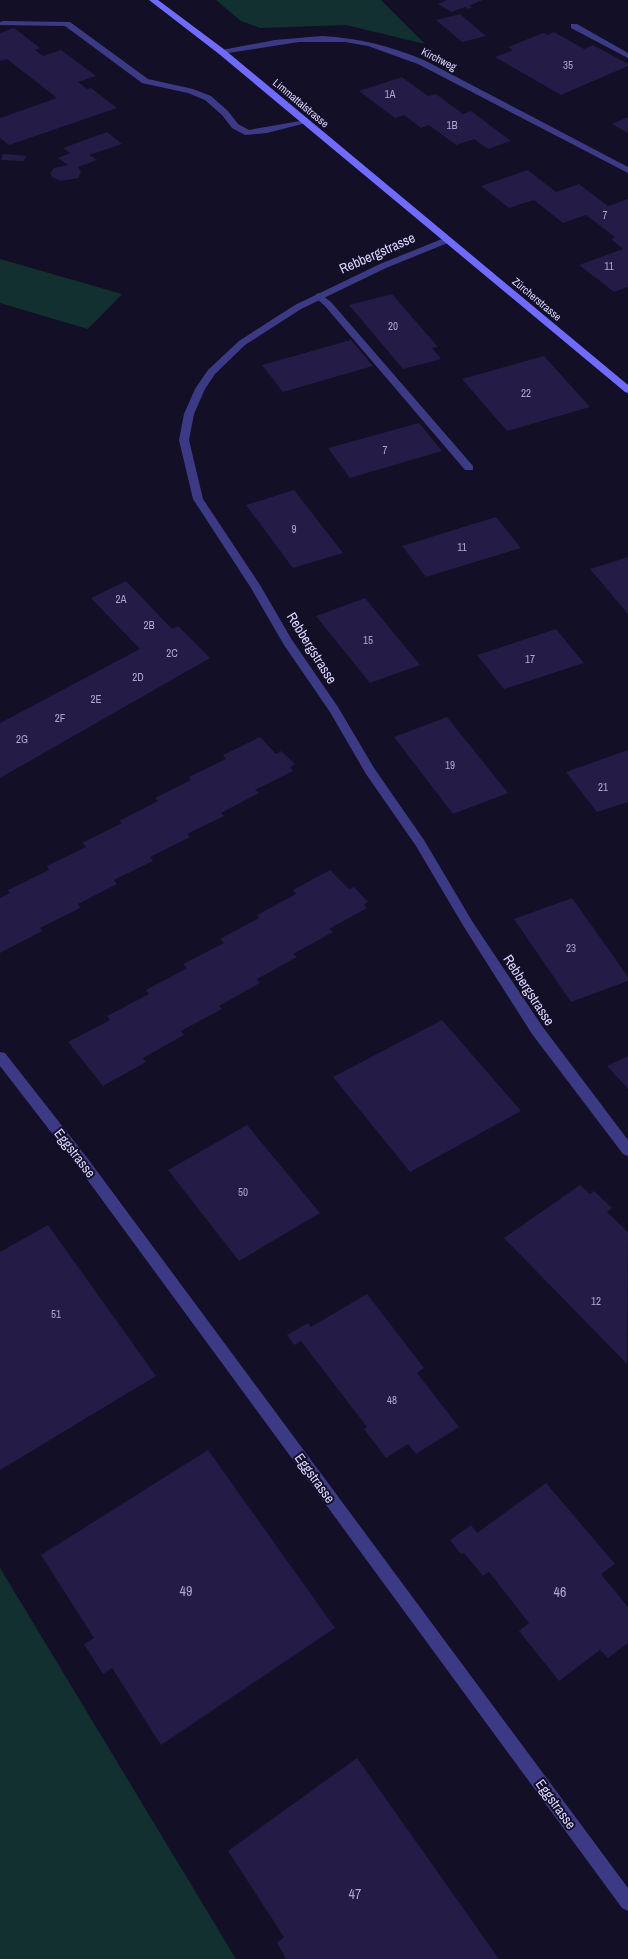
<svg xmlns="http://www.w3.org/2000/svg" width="628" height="1959" font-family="'Archivo Narrow',sans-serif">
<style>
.green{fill:#12302f}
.building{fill:#241b47}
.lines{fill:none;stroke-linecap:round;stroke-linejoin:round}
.service{fill:#3d3a85;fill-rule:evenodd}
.minor{fill:#3d3a85;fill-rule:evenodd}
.secondary{fill:#6f6bff;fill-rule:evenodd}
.labels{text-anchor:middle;stroke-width:4;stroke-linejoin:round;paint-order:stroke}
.far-street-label{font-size:11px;fill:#d9d4ff;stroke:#130f26}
.number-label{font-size:11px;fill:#aca6d1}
.street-label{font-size:14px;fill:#d9d4ff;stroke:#130f26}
.near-number-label{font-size:14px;fill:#aca6d1}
</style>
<rect width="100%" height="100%" fill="#130f26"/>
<g class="green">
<polygon points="216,0 381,0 425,44 346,25 260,28 241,21"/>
<polygon points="0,259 122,294 88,329 0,303"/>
<polygon points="0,1568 236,1959 0,1959"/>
</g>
<g class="building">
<polygon points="447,0 483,0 469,6 472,7 468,9 465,7 452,12 438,4"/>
<polygon points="460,14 486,36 462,42 436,20"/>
<polygon points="14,28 40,48 35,50 43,56 61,50 96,76 78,82 87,89 91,88 117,108 9,145 0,138 0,118 57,98 7,59 0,61 0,33"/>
<polygon points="554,32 584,49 593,45 628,64 628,66 561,95 495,57 513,50 508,47 543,33 548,35"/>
<polygon points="402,77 428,96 436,94 463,114 471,111 511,141 488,149 474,139 456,145 429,125 421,128 404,115 395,118 359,91"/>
<polygon points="628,117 628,133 612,124"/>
<polygon points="107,132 122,144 89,155 97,160 78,167 81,172 78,178 61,181 52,177 50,174 54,168 68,165 58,158 70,153 63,148"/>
<polygon points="3,154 17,155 26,156 24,161 1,160"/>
<polygon points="528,170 556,192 579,184 608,206 628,199 628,287 614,292 579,265 623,249 611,239 615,237 586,215 563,223 534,200 509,208 481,186"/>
<polygon points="392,294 438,347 432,348 441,359 403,369 349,305"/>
<polygon points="351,340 373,366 283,392 262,365"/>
<polygon points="544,356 590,407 507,431 462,379"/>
<polygon points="419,423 442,451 350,478 328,448"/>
<polygon points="294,490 343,553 293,568 246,505"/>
<polygon points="496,517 521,548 426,577 402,546"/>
<polygon points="628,557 628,614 590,569"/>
<polygon points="126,581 172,629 178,626 210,658 0,778 0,723 140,649 91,598"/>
<polygon points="365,598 420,665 370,683 316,616"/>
<polygon points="556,629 584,663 504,689 477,655"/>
<polygon points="447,717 508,793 453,814 394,737"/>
<polygon points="260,737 276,754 281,751 295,764 290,767 293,771 255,790 259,793 221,813 224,816 187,834 190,837 150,857 153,861 114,880 117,884 78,904 80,908 40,928 42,931 0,953 0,898 10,893 8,890 49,870 47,866 86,847 82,843 122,823 119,821 158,801 155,798 191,780 189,777 226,759 223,755"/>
<polygon points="628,750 628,802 597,812 566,772"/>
<polygon points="330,870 349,889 354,887 368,902 364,905 367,908 329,929 333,932 293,954 297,957 257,979 260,983 219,1006 222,1009 181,1031 184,1035 143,1058 146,1062 103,1086 68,1042 110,1020 107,1016 149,994 146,990 187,968 183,964 224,943 220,939 259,918 257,915 296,894 293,890"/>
<polygon points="572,898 628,977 628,981 571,1002 514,919"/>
<polygon points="442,1020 521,1111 410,1172 333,1077"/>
<polygon points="628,1056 628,1089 607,1066"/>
<polygon points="247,1125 320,1213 239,1261 168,1170"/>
<polygon points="580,1185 590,1194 594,1191 612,1208 607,1212 628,1232 627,1364 504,1238"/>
<polygon points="48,1225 156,1376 0,1470 0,1252"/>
<polygon points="367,1294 424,1368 417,1373 459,1427 416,1454 408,1444 386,1458 364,1429 367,1427 301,1341 294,1345 287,1335 308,1323 311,1327"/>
<polygon points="208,1450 335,1628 161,1745 112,1668 103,1674 84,1644 94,1638 41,1555"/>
<polygon points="546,1483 615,1564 601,1574 628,1607 628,1643 608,1658 600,1650 559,1681 519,1631 529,1623 489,1572 483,1576 464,1553 461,1554 450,1540 471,1525 477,1533"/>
<polygon points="357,1758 499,1959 286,1959 277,1943 284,1937 228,1851"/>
</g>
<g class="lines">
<g class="service">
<polygon points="3,21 70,22 148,79 193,89 211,96 228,111 238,124 249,130 306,120 310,122 267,133 245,135 232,128 222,115 205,100 188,93 142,83 65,26 0,25 0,22"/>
<polygon points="571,24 577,24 628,53 628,58 571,28"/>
<polygon points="319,293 331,302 473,466 473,470 465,470 325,306 316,298 316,294"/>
</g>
<g class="minor">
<path d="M322,36C359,38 390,46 424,60L628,167V173L418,64L368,46L345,42H299L222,54L218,52L222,50L275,40Z"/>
<polygon points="447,237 451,240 450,242 386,268 301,309 245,345 215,374 205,389 194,414 189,440 203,499 260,585 292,640 338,707 374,768 424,840 472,921 542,1026 628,1140 628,1156 623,1154 532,1034 464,927 416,846 366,774 330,712 284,645 251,588 193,499 179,440 184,414 195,389 208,370 239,341 295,305 380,264"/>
<polygon points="0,1052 5,1053 88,1159 628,1888 628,1911 622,1908 78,1167 0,1066"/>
</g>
<polygon class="secondary" points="149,0 158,0 225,50 628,385 628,393 625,392 219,54"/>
</g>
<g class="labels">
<g class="far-street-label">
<text transform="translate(439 59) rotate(27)" y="4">Kirchweg</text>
<text transform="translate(301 103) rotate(40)" y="4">Limmattalstrasse</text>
<text transform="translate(537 299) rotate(40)" y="4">Zürcherstrasse</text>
</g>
<g class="number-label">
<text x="568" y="69">35</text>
<text x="390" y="98">1A</text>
<text x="452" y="129">1B</text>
<text x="605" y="219">7</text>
<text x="609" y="270">11</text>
<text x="393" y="330">20</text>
<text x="526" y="397">22</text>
<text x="385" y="454">7</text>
<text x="294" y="533">9</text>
<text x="462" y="551">11</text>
<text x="121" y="603">2A</text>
<text x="149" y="629">2B</text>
<text x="368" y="644">15</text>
<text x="172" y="657">2C</text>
<text x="530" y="663">17</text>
<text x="138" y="681">2D</text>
<text x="96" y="703">2E</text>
<text x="60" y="722">2F</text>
<text x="22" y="743">2G</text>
<text x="450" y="769">19</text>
<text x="603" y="791">21</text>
<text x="571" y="952">23</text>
<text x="243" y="1196">50</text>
<text x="596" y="1305">12</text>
<text x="56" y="1318">51</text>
<text x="392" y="1404">48</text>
</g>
<g class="street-label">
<text transform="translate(377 253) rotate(-24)" y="5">Rebbergstrasse</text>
<text transform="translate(312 648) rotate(58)" y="5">Rebbergstrasse</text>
<text transform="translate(529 990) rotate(57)" y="5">Rebbergstrasse</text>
<text transform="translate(75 1153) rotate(52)" y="5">Eggstrasse</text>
<text transform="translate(315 1478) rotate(54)" y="5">Eggstrasse</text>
<text transform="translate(556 1804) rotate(54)" y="5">Eggstrasse</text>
</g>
<g class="near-number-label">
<text x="186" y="1596">49</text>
<text x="560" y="1597">46</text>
<text x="355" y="1899">47</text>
</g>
</g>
</svg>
